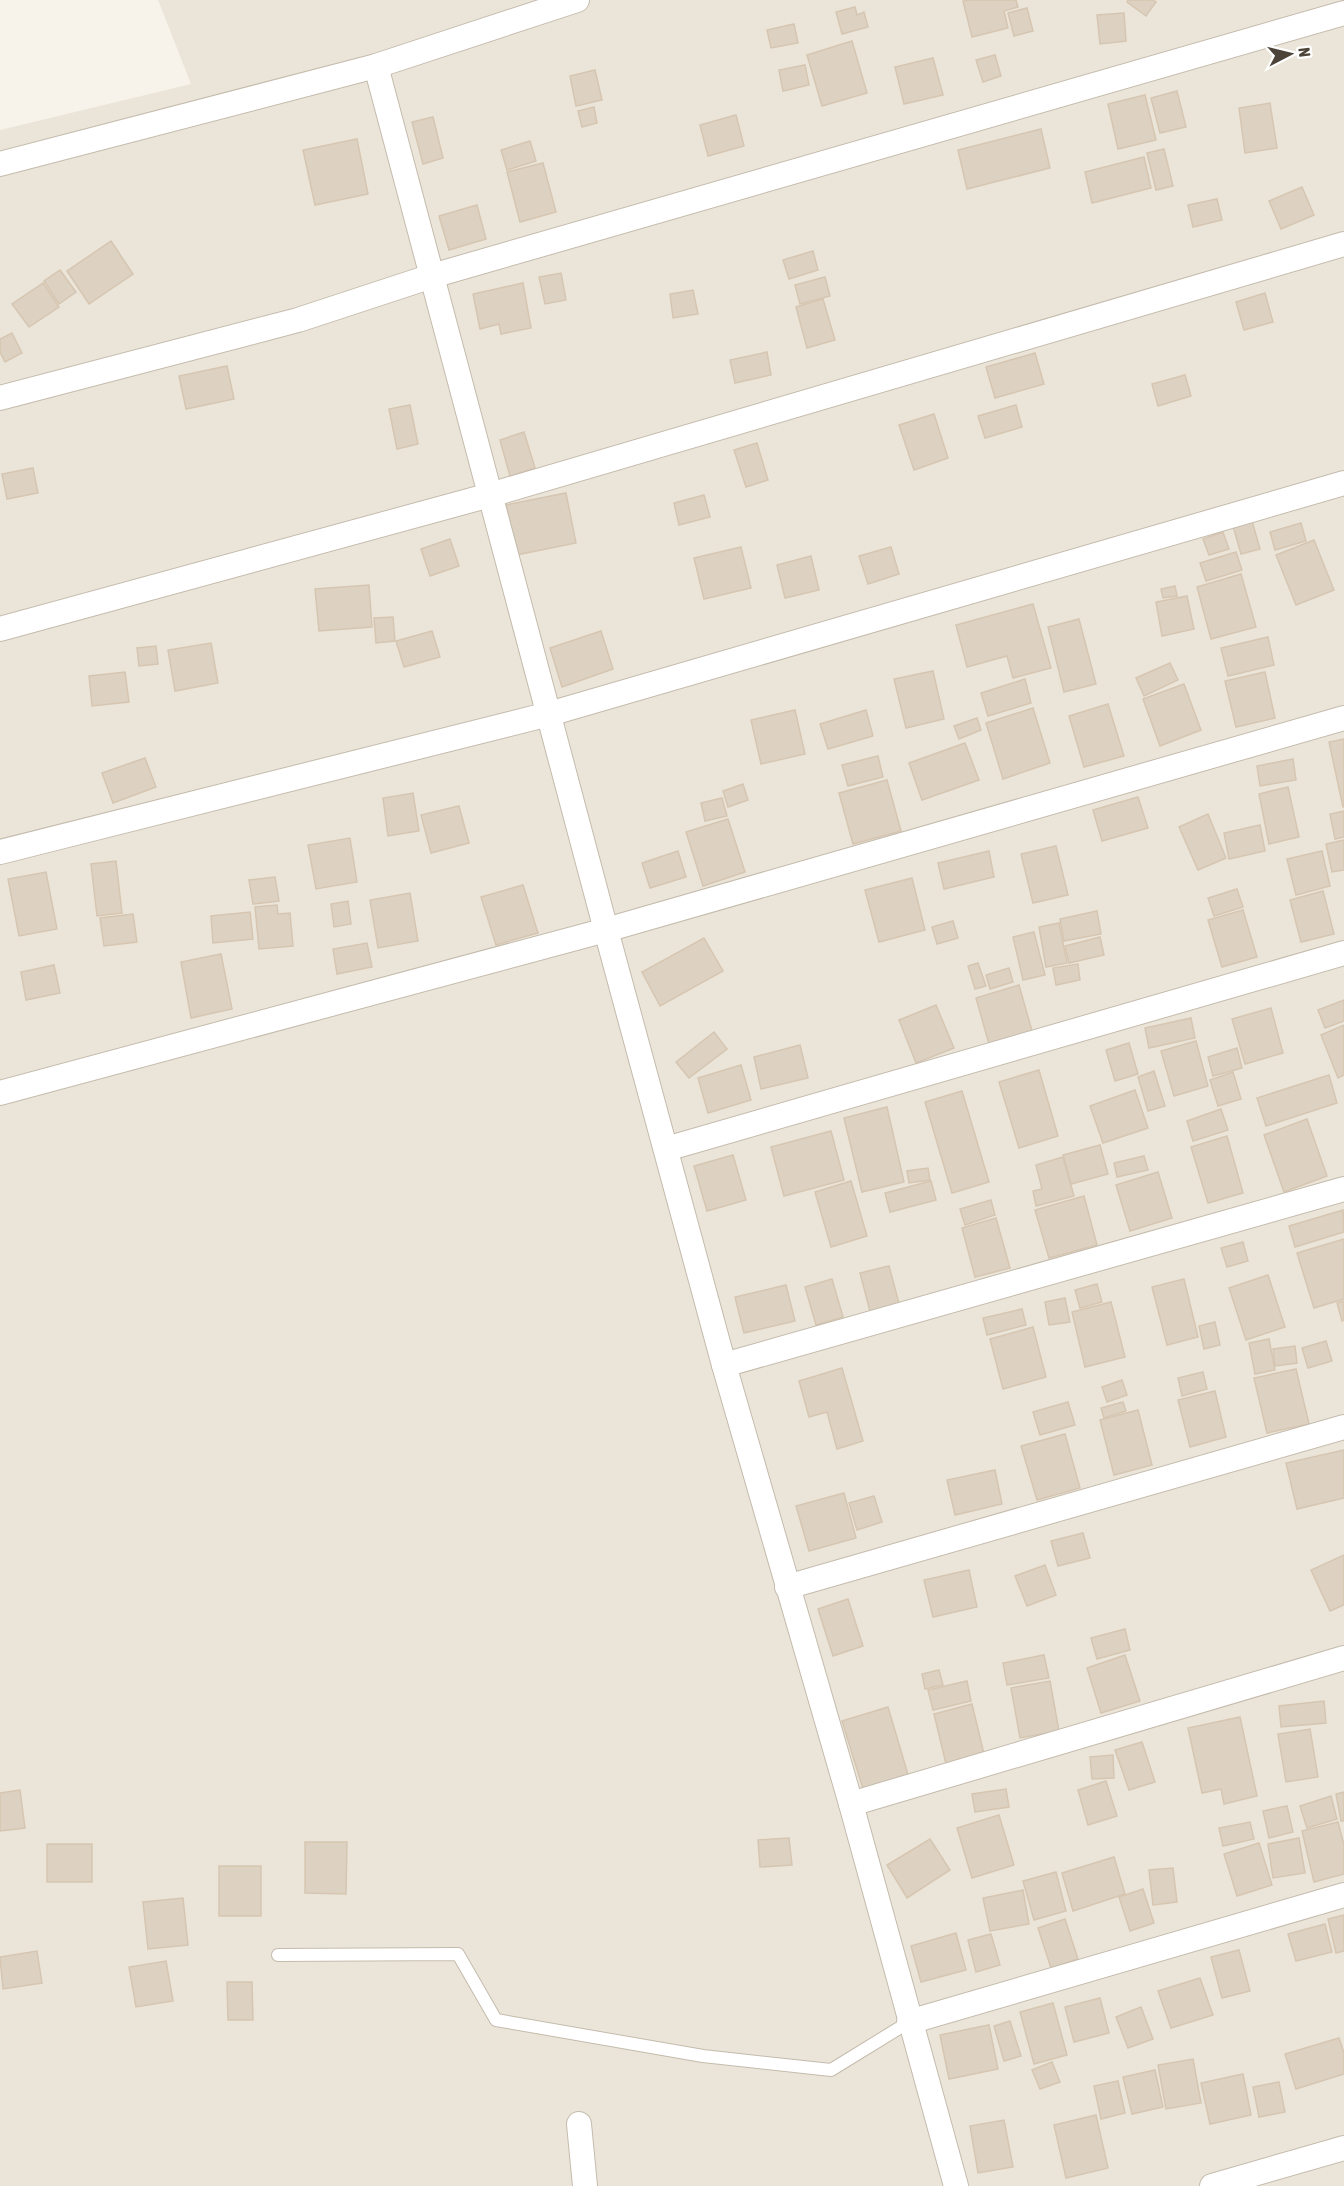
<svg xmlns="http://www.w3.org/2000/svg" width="1344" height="2186" font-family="'Asap Condensed',sans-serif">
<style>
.residential{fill:#ebe5d9}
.building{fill:#ddd1c2;stroke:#d6c6b1;stroke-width:1.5}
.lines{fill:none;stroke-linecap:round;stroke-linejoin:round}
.lane-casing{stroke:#c4bbac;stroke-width:14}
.street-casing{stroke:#c4bbac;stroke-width:26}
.lane{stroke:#fff;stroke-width:12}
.street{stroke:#fff;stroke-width:24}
</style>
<rect width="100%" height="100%" fill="#f7f3eb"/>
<polygon class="residential" points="158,0 1344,0 1344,2186 0,2186 0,130 191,84"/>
<g class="building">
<polygon points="969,0 1016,0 1018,7 1004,11 1008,28 972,37 963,1"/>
<polygon points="1128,0 1153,0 1156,2 1146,16 1127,2"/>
<polygon points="855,7 857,15 864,12 868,27 842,34 836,12"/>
<polygon points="1027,8 1033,31 1014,36 1008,13"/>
<polygon points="1124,13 1126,41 1100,44 1097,15"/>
<polygon points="794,24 798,43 771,48 767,30"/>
<polygon points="852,41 867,93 822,106 807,55"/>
<polygon points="995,55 1001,76 983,82 976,60"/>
<polygon points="933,58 943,95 904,104 895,67"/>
<polygon points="805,65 809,85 783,91 779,70"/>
<polygon points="595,70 602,100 576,106 570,76"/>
<polygon points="1177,91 1186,127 1160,133 1151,98"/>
<polygon points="1145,95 1156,140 1118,149 1108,104"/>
<polygon points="1270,103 1277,148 1245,153 1239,108"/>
<polygon points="594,107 597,123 582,127 578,111"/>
<polygon points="736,115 744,146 708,156 700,125"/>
<polygon points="433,117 443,158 423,164 412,122"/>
<polygon points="1041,129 1050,168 967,189 958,150"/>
<polygon points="357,139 368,194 315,205 303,150"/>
<polygon points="530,141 536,161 507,170 501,150"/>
<polygon points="1164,149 1173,186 1156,190 1147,153"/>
<polygon points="1144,157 1151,188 1092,203 1085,172"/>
<polygon points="543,163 556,212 520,222 507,172"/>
<polygon points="1302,187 1314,215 1281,229 1269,201"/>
<polygon points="1217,199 1222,220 1193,227 1188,205"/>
<polygon points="477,205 486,239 449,250 439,216"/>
<polygon points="111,241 133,274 89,304 67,271"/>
<polygon points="813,251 818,270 789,279 783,260"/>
<polygon points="60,270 76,292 59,304 44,281"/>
<polygon points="561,273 566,300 545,304 539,277"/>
<polygon points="825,277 830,296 800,304 795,285"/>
<polygon points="43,283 59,307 29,327 12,304"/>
<polygon points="523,283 531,328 501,334 499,324 480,329 473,294"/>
<polygon points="693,290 698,314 673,318 670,294"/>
<polygon points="1265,293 1273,322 1244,330 1236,302"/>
<polygon points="823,299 835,340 807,348 796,307"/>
<polygon points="12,333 22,353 5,362 0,352 0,339"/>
<polygon points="767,352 771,375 735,383 730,360"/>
<polygon points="1035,353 1044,384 995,398 986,367"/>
<polygon points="227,366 234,399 186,409 179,376"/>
<polygon points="1185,375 1191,396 1158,406 1152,384"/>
<polygon points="410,405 418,444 397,449 389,409"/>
<polygon points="1016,405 1022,427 985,438 978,416"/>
<polygon points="934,414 948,458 914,470 899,425"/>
<polygon points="524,432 535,468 510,476 500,440"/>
<polygon points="757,443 768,480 746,487 734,450"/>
<polygon points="33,468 38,493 7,499 2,474"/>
<polygon points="566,493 576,543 516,555 506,505"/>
<polygon points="704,495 710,517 679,525 674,503"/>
<polygon points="1252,521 1260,549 1241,554 1233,526"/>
<polygon points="1301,523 1306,541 1275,550 1270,532"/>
<polygon points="1223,532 1229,549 1209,555 1203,539"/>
<polygon points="450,539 459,566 430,576 421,549"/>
<polygon points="1314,540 1334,590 1296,605 1276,555"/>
<polygon points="741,547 751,588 704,599 694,558"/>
<polygon points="891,547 899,574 868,584 859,556"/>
<polygon points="1236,552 1242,570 1206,581 1200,563"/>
<polygon points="811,556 819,590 785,598 777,565"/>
<polygon points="1241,574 1256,627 1211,639 1197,587"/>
<polygon points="369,585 372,627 319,631 315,589"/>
<polygon points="1175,586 1177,596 1163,598 1161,589"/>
<polygon points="1187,596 1194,629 1162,636 1156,602"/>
<polygon points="1033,604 1051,668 1013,678 1007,656 967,667 956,625"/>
<polygon points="393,617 395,641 376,643 374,618"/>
<polygon points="1079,619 1096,684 1064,692 1048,627"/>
<polygon points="432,631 440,657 404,667 396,641"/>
<polygon points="601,631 613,669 562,687 550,648"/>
<polygon points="1268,637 1274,665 1228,676 1221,648"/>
<polygon points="211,643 218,683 175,691 168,650"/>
<polygon points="156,646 158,664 139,666 137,648"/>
<polygon points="1170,663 1178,680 1144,696 1136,678"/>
<polygon points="933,671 944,719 906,728 894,679"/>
<polygon points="125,672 129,702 92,706 89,676"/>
<polygon points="1265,672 1275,718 1236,727 1225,681"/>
<polygon points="1025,679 1031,703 988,716 981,693"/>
<polygon points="1184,684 1201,730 1160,746 1143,699"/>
<polygon points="1108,704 1124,756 1084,767 1069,716"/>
<polygon points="1033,708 1050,763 1003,779 986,723"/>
<polygon points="795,710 805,754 761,764 751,720"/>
<polygon points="866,710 873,736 828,749 820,724"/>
<polygon points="977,718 981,730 959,739 954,726"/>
<polygon points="1344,739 1344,807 1343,807 1329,742"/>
<polygon points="965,743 979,780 922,800 909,763"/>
<polygon points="878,756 883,777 848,786 842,765"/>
<polygon points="145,758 156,787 113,803 102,773"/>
<polygon points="1293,759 1296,780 1260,786 1257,766"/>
<polygon points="887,780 901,831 853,844 839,793"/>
<polygon points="743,784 748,800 728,807 723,791"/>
<polygon points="1288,787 1299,837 1269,844 1259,794"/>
<polygon points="413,793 419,831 388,836 383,798"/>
<polygon points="1138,797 1148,828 1102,841 1093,810"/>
<polygon points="722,798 727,816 705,821 701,803"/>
<polygon points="459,806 469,843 431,853 421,815"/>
<polygon points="1344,811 1344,837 1335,839 1330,814"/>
<polygon points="1208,814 1226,858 1198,870 1179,827"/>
<polygon points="728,819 745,872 703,886 686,832"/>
<polygon points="1260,825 1265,851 1229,859 1224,833"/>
<polygon points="350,838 357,882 316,889 308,845"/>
<polygon points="1344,840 1344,870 1332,872 1326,844"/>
<polygon points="1056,846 1068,895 1033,903 1021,854"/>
<polygon points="678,851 686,877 650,888 642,863"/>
<polygon points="989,851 994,877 944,889 938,863"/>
<polygon points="1322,851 1330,886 1296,895 1287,859"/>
<polygon points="116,861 122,913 97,916 91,864"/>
<polygon points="46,872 57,929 19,936 8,879"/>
<polygon points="275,877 279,901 253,904 249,880"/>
<polygon points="912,878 925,930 879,942 865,890"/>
<polygon points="523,885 538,933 496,945 481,897"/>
<polygon points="1237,889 1243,907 1214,916 1208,898"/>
<polygon points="1323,891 1334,934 1301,942 1290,900"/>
<polygon points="410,893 418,941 378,948 370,900"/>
<polygon points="348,901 351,924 334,927 331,904"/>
<polygon points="277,905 278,914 290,913 293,946 259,949 255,907"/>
<polygon points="1243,910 1257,957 1222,967 1208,920"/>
<polygon points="1097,911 1101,934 1064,941 1060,919"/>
<polygon points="250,912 253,939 213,943 211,916"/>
<polygon points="133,914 137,942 104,946 100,918"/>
<polygon points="953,921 958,938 937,944 932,927"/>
<polygon points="1059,923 1067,963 1046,967 1039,927"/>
<polygon points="1034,932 1045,975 1023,980 1013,937"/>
<polygon points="1100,937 1104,955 1069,963 1065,946"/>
<polygon points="704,938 723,971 660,1006 642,972"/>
<polygon points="367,943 372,967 337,974 333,949"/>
<polygon points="221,954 232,1009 191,1018 181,962"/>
<polygon points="978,963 986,986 975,989 968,966"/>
<polygon points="1078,964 1080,980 1056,985 1053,968"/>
<polygon points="54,965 60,993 26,1000 21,972"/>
<polygon points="1009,968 1013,982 990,989 986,975"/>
<polygon points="1019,985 1032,1031 989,1044 976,998"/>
<polygon points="1344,1000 1344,1021 1325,1028 1318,1010"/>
<polygon points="936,1005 954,1048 916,1063 899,1020"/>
<polygon points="1271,1008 1283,1053 1245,1064 1232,1019"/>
<polygon points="1191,1018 1195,1038 1149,1048 1145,1028"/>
<polygon points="1344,1025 1344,1075 1338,1078 1321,1035"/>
<polygon points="714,1032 727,1049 689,1078 676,1062"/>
<polygon points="1196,1041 1208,1086 1174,1096 1161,1051"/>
<polygon points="1129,1043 1138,1074 1115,1081 1106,1050"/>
<polygon points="800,1045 808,1078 761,1089 754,1057"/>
<polygon points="1237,1048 1242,1068 1213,1076 1208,1057"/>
<polygon points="741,1065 751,1100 708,1113 698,1078"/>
<polygon points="1039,1070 1058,1136 1019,1148 999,1082"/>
<polygon points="1154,1071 1165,1106 1148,1111 1138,1077"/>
<polygon points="1233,1072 1241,1099 1218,1106 1210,1080"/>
<polygon points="1329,1075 1337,1103 1266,1126 1257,1098"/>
<polygon points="1135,1090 1148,1128 1103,1143 1090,1106"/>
<polygon points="962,1091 989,1182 952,1193 925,1102"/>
<polygon points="887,1107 904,1182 862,1192 844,1118"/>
<polygon points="1221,1109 1228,1130 1193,1141 1187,1121"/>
<polygon points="1307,1119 1327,1176 1284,1192 1264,1135"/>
<polygon points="831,1131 844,1180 784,1196 771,1147"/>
<polygon points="1227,1136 1243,1193 1208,1203 1191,1147"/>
<polygon points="1100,1145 1108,1174 1071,1184 1063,1155"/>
<polygon points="733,1155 746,1200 707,1211 694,1166"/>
<polygon points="1144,1156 1148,1170 1117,1177 1114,1163"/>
<polygon points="1063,1157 1074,1196 1036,1206 1033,1191 1042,1189 1036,1165"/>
<polygon points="928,1168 930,1180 909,1183 907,1171"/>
<polygon points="1158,1172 1172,1218 1130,1231 1116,1185"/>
<polygon points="851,1181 867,1236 831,1247 815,1192"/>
<polygon points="931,1181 936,1200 890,1212 885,1193"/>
<polygon points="1084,1196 1097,1245 1049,1258 1035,1210"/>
<polygon points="991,1200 995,1215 965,1225 960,1209"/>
<polygon points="1343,1210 1344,1232 1295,1247 1289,1226"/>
<polygon points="996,1218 1010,1268 975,1277 962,1228"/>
<polygon points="1344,1239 1344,1299 1314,1308 1297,1253"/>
<polygon points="1243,1242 1248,1261 1227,1267 1221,1248"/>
<polygon points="889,1266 900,1307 871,1315 860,1273"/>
<polygon points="1268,1275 1285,1327 1246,1340 1229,1288"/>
<polygon points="832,1279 843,1317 816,1325 805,1287"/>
<polygon points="1184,1279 1198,1337 1167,1345 1152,1287"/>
<polygon points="1097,1284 1102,1302 1080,1308 1075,1290"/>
<polygon points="786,1285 795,1321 744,1333 735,1297"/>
<polygon points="1065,1298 1070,1322 1049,1325 1045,1302"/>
<polygon points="1344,1301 1344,1320 1342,1321 1337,1303"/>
<polygon points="1111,1302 1125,1357 1085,1367 1072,1312"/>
<polygon points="1022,1309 1026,1325 987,1335 983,1318"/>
<polygon points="1215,1322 1220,1345 1204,1349 1199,1326"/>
<polygon points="1033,1327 1046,1377 1003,1389 990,1339"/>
<polygon points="1269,1339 1275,1370 1255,1374 1249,1343"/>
<polygon points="1326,1341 1332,1361 1308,1368 1302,1348"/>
<polygon points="1295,1346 1297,1363 1275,1366 1273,1349"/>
<polygon points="842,1368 863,1441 837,1449 827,1412 809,1417 799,1381"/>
<polygon points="1296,1369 1309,1424 1267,1433 1254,1378"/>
<polygon points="1203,1372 1207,1389 1182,1396 1178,1378"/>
<polygon points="1122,1380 1127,1395 1107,1402 1102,1387"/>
<polygon points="1215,1391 1226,1437 1190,1447 1178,1400"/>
<polygon points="1068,1402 1075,1425 1040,1435 1033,1412"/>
<polygon points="1123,1402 1126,1411 1104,1418 1101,1408"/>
<polygon points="1138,1410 1152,1465 1114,1475 1100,1420"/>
<polygon points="1065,1434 1080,1488 1037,1500 1021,1446"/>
<polygon points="1344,1450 1344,1498 1297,1509 1286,1463"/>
<polygon points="995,1470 1002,1504 955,1515 947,1480"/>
<polygon points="844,1493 856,1538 809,1551 796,1506"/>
<polygon points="874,1496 882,1522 857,1530 849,1503"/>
<polygon points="1083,1533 1090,1558 1058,1566 1051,1541"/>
<polygon points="1344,1555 1344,1605 1330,1611 1311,1570"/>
<polygon points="1045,1565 1056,1595 1027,1606 1015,1576"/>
<polygon points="969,1570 977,1607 933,1617 924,1580"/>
<polygon points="848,1599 863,1646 833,1656 818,1609"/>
<polygon points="1125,1629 1130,1650 1097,1659 1091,1638"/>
<polygon points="1044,1655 1049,1678 1007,1685 1003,1663"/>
<polygon points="1125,1655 1140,1701 1101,1713 1087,1668"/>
<polygon points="939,1670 943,1685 925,1689 922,1674"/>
<polygon points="967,1681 971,1701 933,1710 928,1690"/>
<polygon points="1050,1681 1059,1731 1020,1738 1011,1688"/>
<polygon points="1324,1701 1326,1723 1281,1727 1279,1706"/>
<polygon points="972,1704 984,1754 946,1764 934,1714"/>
<polygon points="888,1707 909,1778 864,1792 842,1721"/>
<polygon points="1240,1717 1257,1796 1224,1804 1221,1789 1202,1793 1188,1728"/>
<polygon points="1310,1729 1318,1777 1286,1782 1278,1734"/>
<polygon points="1142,1742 1155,1782 1129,1790 1115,1750"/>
<polygon points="1113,1755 1114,1778 1092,1779 1090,1757"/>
<polygon points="1106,1781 1117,1816 1088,1825 1078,1790"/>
<polygon points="1006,1789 1009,1807 975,1812 972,1794"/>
<polygon points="20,1790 25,1828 0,1831 0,1793"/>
<polygon points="1344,1792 1344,1821 1341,1821 1336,1794"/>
<polygon points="1331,1796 1337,1819 1307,1828 1300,1806"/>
<polygon points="1287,1806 1293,1832 1269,1838 1263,1811"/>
<polygon points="999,1815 1014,1865 972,1878 957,1828"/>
<polygon points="1250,1822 1254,1839 1223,1846 1219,1828"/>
<polygon points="1338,1822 1344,1845 1344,1874 1314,1882 1302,1831"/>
<polygon points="789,1838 792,1865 760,1867 758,1840"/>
<polygon points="1299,1838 1305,1873 1273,1878 1268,1844"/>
<polygon points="930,1839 950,1870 907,1898 887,1865"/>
<polygon points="305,1842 347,1842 346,1894 305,1893"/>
<polygon points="1259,1843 1272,1885 1237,1896 1224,1854"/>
<rect x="47" y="1844" width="45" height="38"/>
<polygon points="1114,1857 1125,1894 1073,1911 1062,1873"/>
<rect x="219" y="1866" width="42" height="50"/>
<polygon points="1173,1868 1177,1902 1153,1905 1149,1870"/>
<polygon points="1056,1872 1066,1911 1034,1920 1023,1881"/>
<polygon points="1143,1889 1154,1923 1130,1931 1119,1897"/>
<polygon points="1023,1890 1029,1924 990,1931 983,1898"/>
<polygon points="183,1898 188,1945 148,1949 143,1902"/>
<polygon points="1344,1915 1344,1951 1336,1953 1328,1919"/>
<polygon points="1065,1919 1078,1959 1051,1968 1038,1928"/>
<polygon points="1325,1924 1332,1952 1296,1961 1288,1934"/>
<polygon points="956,1933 966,1970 921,1982 911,1946"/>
<polygon points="991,1934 1000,1965 976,1972 968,1940"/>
<polygon points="1239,1950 1250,1991 1222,1998 1211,1957"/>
<polygon points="37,1951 42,1983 3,1989 0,1957"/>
<polygon points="166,1961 173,2001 136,2007 129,1967"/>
<polygon points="1200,1978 1213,2015 1171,2028 1158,1991"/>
<polygon points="227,1982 252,1982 253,2020 228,2020"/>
<polygon points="1100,1998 1109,2033 1074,2042 1065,2007"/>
<polygon points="1053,2003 1067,2055 1034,2064 1020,2012"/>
<polygon points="1141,2007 1153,2039 1128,2048 1116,2017"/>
<polygon points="1010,2021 1021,2056 1004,2061 994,2026"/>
<polygon points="989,2025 998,2069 949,2079 940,2035"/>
<polygon points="1339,2038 1344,2053 1344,2074 1296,2089 1285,2054"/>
<polygon points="1193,2059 1201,2103 1166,2109 1158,2065"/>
<polygon points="1052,2062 1060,2082 1040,2089 1032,2070"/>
<polygon points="1155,2070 1163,2107 1132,2114 1123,2077"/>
<polygon points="1243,2074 1251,2115 1210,2124 1201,2083"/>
<polygon points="1118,2081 1125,2113 1101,2119 1094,2086"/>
<polygon points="1279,2082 1285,2112 1259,2117 1253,2087"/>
<polygon points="1096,2115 1108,2168 1066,2178 1054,2125"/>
<polygon points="1004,2120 1013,2167 978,2173 970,2126"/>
</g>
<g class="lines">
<g class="lane-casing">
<polyline id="lane" points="278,1955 458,1954 496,2020 703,2056 831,2070 909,2022"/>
</g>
<g class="street-casing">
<g id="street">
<polyline points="376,66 606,930 724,1365 851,1804 956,2186"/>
<polyline points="0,164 376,66 577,0"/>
<polyline points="0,398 298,320 432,276 1344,13"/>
<polyline points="0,629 490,495 1344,244"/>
<polyline points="0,852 549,714 1344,483"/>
<polyline points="0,1093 606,930 1344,718"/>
<polyline points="666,1149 1344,953"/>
<polyline points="724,1365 1344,1189"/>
<polyline points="787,1587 1344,1427"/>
<polyline points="851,1804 1344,1658"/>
<polyline points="909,2022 1344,1895"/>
<polyline points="579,2124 585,2186"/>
<polyline points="1212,2186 1344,2148"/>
</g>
</g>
<use href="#lane" class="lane"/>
<use href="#street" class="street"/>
</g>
<g transform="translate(1290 54) rotate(83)" stroke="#ffffff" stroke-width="4.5" paint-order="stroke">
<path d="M0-4.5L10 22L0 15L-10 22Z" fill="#4c4438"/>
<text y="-9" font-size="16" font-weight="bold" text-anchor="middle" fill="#4c4438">N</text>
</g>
</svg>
